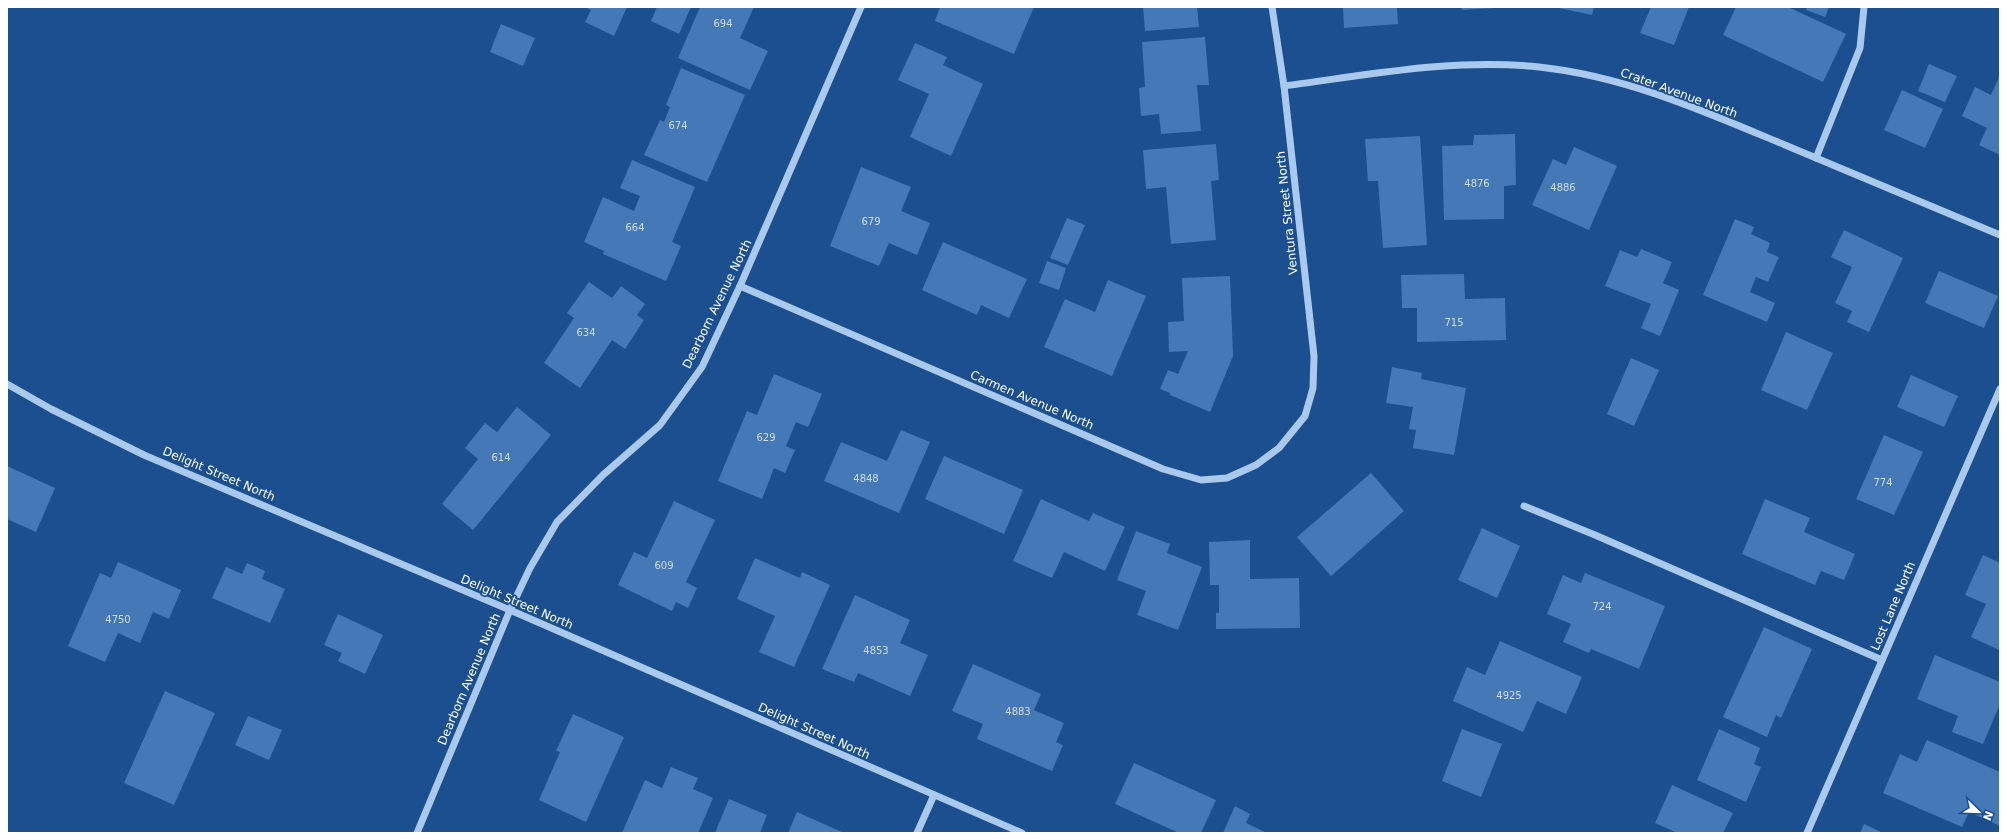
<svg xmlns="http://www.w3.org/2000/svg" width="2007" height="840" font-family="'DejaVu Sans',sans-serif">
<style>
.building{fill:#4478b7}
.lines{fill:none;stroke-linecap:round;stroke-linejoin:round}
.minor{stroke:#a9c9ee;stroke-width:7}
.labels{text-anchor:middle;stroke-width:3.5;stroke-linejoin:round;paint-order:stroke}
.number-label{font-size:10px;fill:#d0dded}
.street-label{font-size:12px;fill:#fff;stroke:#1b4f8f}
</style>
<rect width="100%" height="100%" fill="#1b4f8f"/>
<g class="building">
<polygon points="585,7 627,7 614,36 585,22 591,10"/>
<polygon points="657,7 691,7 679,34 651,21"/>
<polygon points="700,7 754,7 740,38 768,51 750,90 678,58"/>
<polygon points="940,7 1034,7 1014,54 935,21"/>
<polygon points="1143,7 1197,7 1199,27 1145,31"/>
<polygon points="1343,7 1397,7 1398,24 1344,28"/>
<polygon points="1461,7 1494,7 1494,8 1462,10"/>
<polygon points="1554,7 1594,7 1592,15"/>
<polygon points="1651,7 1689,7 1674,45 1640,33"/>
<polygon points="1736,7 1788,7 1846,34 1823,82 1723,35"/>
<polygon points="1807,7 1829,7 1825,17 1806,10"/>
<polygon points="501,24 535,38 523,66 490,52"/>
<polygon points="1205,37 1209,85 1197,85 1201,131 1161,134 1159,114 1141,116 1139,88 1145,87 1142,42"/>
<polygon points="915,43 947,57 943,65 983,84 951,156 910,137 929,94 898,80"/>
<polygon points="1929,64 1957,76 1945,102 1918,91"/>
<polygon points="681,68 745,95 707,182 644,155 660,120 664,122 670,107 666,105"/>
<polygon points="2000,75 2000,155 1979,145 1987,128 1962,116 1975,87 1991,95"/>
<polygon points="1902,90 1943,109 1925,148 1884,130"/>
<polygon points="1515,134 1516,185 1504,186 1504,219 1444,220 1442,146 1473,145 1474,135"/>
<polygon points="1420,136 1427,245 1383,248 1378,181 1368,181 1365,139"/>
<polygon points="1216,144 1219,180 1211,181 1216,240 1171,244 1166,187 1146,189 1143,150"/>
<polygon points="1574,147 1617,166 1589,230 1532,205 1553,159 1566,165"/>
<polygon points="632,160 695,187 672,242 681,246 666,281 603,254 604,251 584,242 603,197 634,211 640,196 620,188"/>
<polygon points="861,167 911,187 901,211 930,223 917,255 889,243 879,266 830,246"/>
<polygon points="1067,218 1085,225 1068,265 1050,258"/>
<polygon points="1735,219 1754,227 1751,234 1770,243 1767,252 1779,257 1768,282 1756,277 1750,292 1775,303 1767,322 1703,295"/>
<polygon points="1844,230 1903,258 1869,332 1847,322 1852,311 1835,303 1852,267 1831,257"/>
<polygon points="943,242 1027,279 1009,318 981,305 977,315 922,290"/>
<polygon points="1641,249 1672,262 1663,283 1679,290 1660,336 1641,328 1651,304 1605,286 1620,250 1637,257"/>
<polygon points="1047,261 1066,268 1059,290 1039,283"/>
<polygon points="1939,271 1998,296 1984,328 1925,303"/>
<polygon points="1464,274 1465,299 1505,298 1506,340 1417,342 1417,308 1402,308 1401,275"/>
<polygon points="1230,276 1233,356 1210,412 1170,395 1170,393 1160,389 1168,370 1178,374 1188,351 1169,352 1168,322 1184,321 1182,278"/>
<polygon points="1108,280 1146,296 1112,376 1044,347 1065,299 1095,312"/>
<polygon points="589,282 612,298 621,286 645,304 637,315 644,320 625,349 612,340 580,388 544,363 574,318 567,313"/>
<polygon points="1786,332 1833,353 1807,410 1761,390"/>
<polygon points="1631,358 1659,370 1634,426 1607,414"/>
<polygon points="1392,367 1422,373 1421,379 1466,388 1454,455 1413,448 1416,430 1409,429 1413,407 1386,403"/>
<polygon points="774,374 822,394 808,427 796,422 786,446 795,450 785,473 774,468 762,499 718,481 747,411 757,415"/>
<polygon points="1911,375 1958,396 1944,427 1897,407"/>
<polygon points="517,407 551,435 473,530 442,504 478,459 465,448 485,423 497,432"/>
<polygon points="901,430 930,442 899,513 824,481 841,442 887,461"/>
<polygon points="1884,435 1923,452 1894,515 1856,499"/>
<polygon points="944,456 1023,490 1004,534 925,499"/>
<polygon points="7,466 55,488 36,532 7,519"/>
<polygon points="1371,473 1404,511 1331,576 1297,537"/>
<polygon points="1041,499 1089,521 1093,513 1125,527 1105,571 1064,552 1052,578 1013,561"/>
<polygon points="1765,499 1810,518 1804,532 1855,554 1844,580 1821,571 1815,585 1742,554"/>
<polygon points="674,501 715,520 686,582 697,588 688,608 676,602 672,611 618,585 634,552 647,558"/>
<polygon points="1482,528 1520,546 1497,598 1458,580"/>
<polygon points="1136,531 1170,544 1167,553 1202,567 1178,630 1137,615 1146,591 1117,580"/>
<polygon points="1250,540 1250,579 1299,578 1300,628 1216,629 1216,613 1219,613 1219,585 1210,585 1209,542"/>
<polygon points="1983,555 2000,563 1999,650 1971,637 1986,604 1965,595"/>
<polygon points="755,558 800,578 802,572 830,585 794,667 759,652 775,616 737,599"/>
<polygon points="118,562 181,590 169,619 153,612 140,643 118,633 105,662 68,646 100,573 111,578"/>
<polygon points="247,563 265,571 262,579 285,589 270,623 212,598 226,567 242,574"/>
<polygon points="1585,573 1665,606 1639,669 1591,649 1589,653 1563,642 1571,624 1547,614 1563,575 1581,583"/>
<polygon points="855,595 910,620 900,643 928,655 910,696 858,673 854,682 822,669"/>
<polygon points="338,614 383,635 365,674 338,661 342,653 324,645"/>
<polygon points="1764,627 1812,649 1781,718 1776,715 1767,737 1723,717"/>
<polygon points="1500,641 1582,677 1566,714 1537,701 1523,732 1453,701 1467,667 1485,675"/>
<polygon points="1935,655 2000,682 2000,704 1983,744 1952,732 1958,716 1917,699"/>
<polygon points="973,664 1041,694 1034,710 1064,723 1056,742 1063,745 1052,771 977,739 983,724 952,711"/>
<polygon points="165,691 215,713 174,805 124,783"/>
<polygon points="573,714 624,737 586,822 539,800 560,752 556,751"/>
<polygon points="248,716 282,730 269,760 235,745"/>
<polygon points="1462,729 1502,744 1481,797 1442,781"/>
<polygon points="1719,729 1760,748 1754,764 1761,767 1746,802 1697,780"/>
<polygon points="1927,740 2000,772 2000,826 1969,812 1962,827 1883,793 1900,754 1917,762"/>
<polygon points="1134,763 1216,800 1201,833 1179,833 1115,804"/>
<polygon points="671,767 698,778 693,789 713,798 698,833 622,833 645,780 662,788"/>
<polygon points="1672,785 1733,813 1723,833 1677,833 1655,823"/>
<polygon points="729,799 767,815 760,833 715,833"/>
<polygon points="1235,806 1250,814 1246,823 1267,833 1223,833"/>
<polygon points="797,812 844,833 788,833"/>
<polygon points="1864,824 1883,833 1860,833"/>
</g>
<g class="lines">
<g class="minor">
<path d="M1284,86C1368,75 1454,58 1539,67C1625,76 1706,112 1785,145C1857,175 1928,205 2000,235"/>
<polyline points="1816,158 1860,48 1864,7"/>
<polyline points="740,286 1163,469 1201,480 1227,478 1256,465 1279,448 1305,416 1313,388 1314,356 1284,86 1272,7"/>
<polyline points="7,384 51,409 144,455 510,610 1022,833"/>
<polyline points="1524,506 1595,535 1882,660"/>
<polyline points="417,833 510,610 530,568 557,522 603,475 660,425 702,367 740,286 861,7"/>
<polyline points="917,833 934,795"/>
<polyline points="1807,833 2000,389"/>
</g>
</g>
<g class="labels">
<g class="number-label">
<text x="723" y="27">694</text>
<text x="678" y="129">674</text>
<text x="1477" y="187">4876</text>
<text x="1563" y="191">4886</text>
<text x="871" y="225">679</text>
<text x="635" y="231">664</text>
<text x="1454" y="326">715</text>
<text x="586" y="336">634</text>
<text x="766" y="441">629</text>
<text x="501" y="461">614</text>
<text x="866" y="482">4848</text>
<text x="1883" y="486">774</text>
<text x="664" y="569">609</text>
<text x="1602" y="610">724</text>
<text x="118" y="623">4750</text>
<text x="876" y="654">4853</text>
<text x="1509" y="699">4925</text>
<text x="1018" y="715">4883</text>
</g>
<g class="street-label">
<text transform="translate(1679 93) rotate(20)" y="4">Crater Avenue North</text>
<text transform="translate(1287 213) rotate(-96)" y="4">Ventura Street North</text>
<text transform="translate(717 304) rotate(-64)" y="4">Dearborn Avenue North</text>
<text transform="translate(1032 400) rotate(23)" y="4">Carmen Avenue North</text>
<text transform="translate(219 474) rotate(23)" y="4">Delight Street North</text>
<text transform="translate(517 602) rotate(23)" y="4">Delight Street North</text>
<text transform="translate(1893 606) rotate(-67)" y="4">Lost Lane North</text>
<text transform="translate(469 679) rotate(-67)" y="4">Dearborn Avenue North</text>
<text transform="translate(814 731) rotate(24)" y="4">Delight Street North</text>
</g>
</g>
<rect width="2007" height="840" fill="none" stroke="#ffffff" stroke-width="16"/>
<g transform="translate(1979 812) rotate(113)" stroke="#1b4f8f" stroke-width="3" paint-order="stroke">
<path d="M0-3L7 15L0 10L-7 15Z" fill="#ffffff"/>
<text y="-6" font-size="11" font-weight="bold" text-anchor="middle" fill="#ffffff">N</text>
</g>
</svg>
